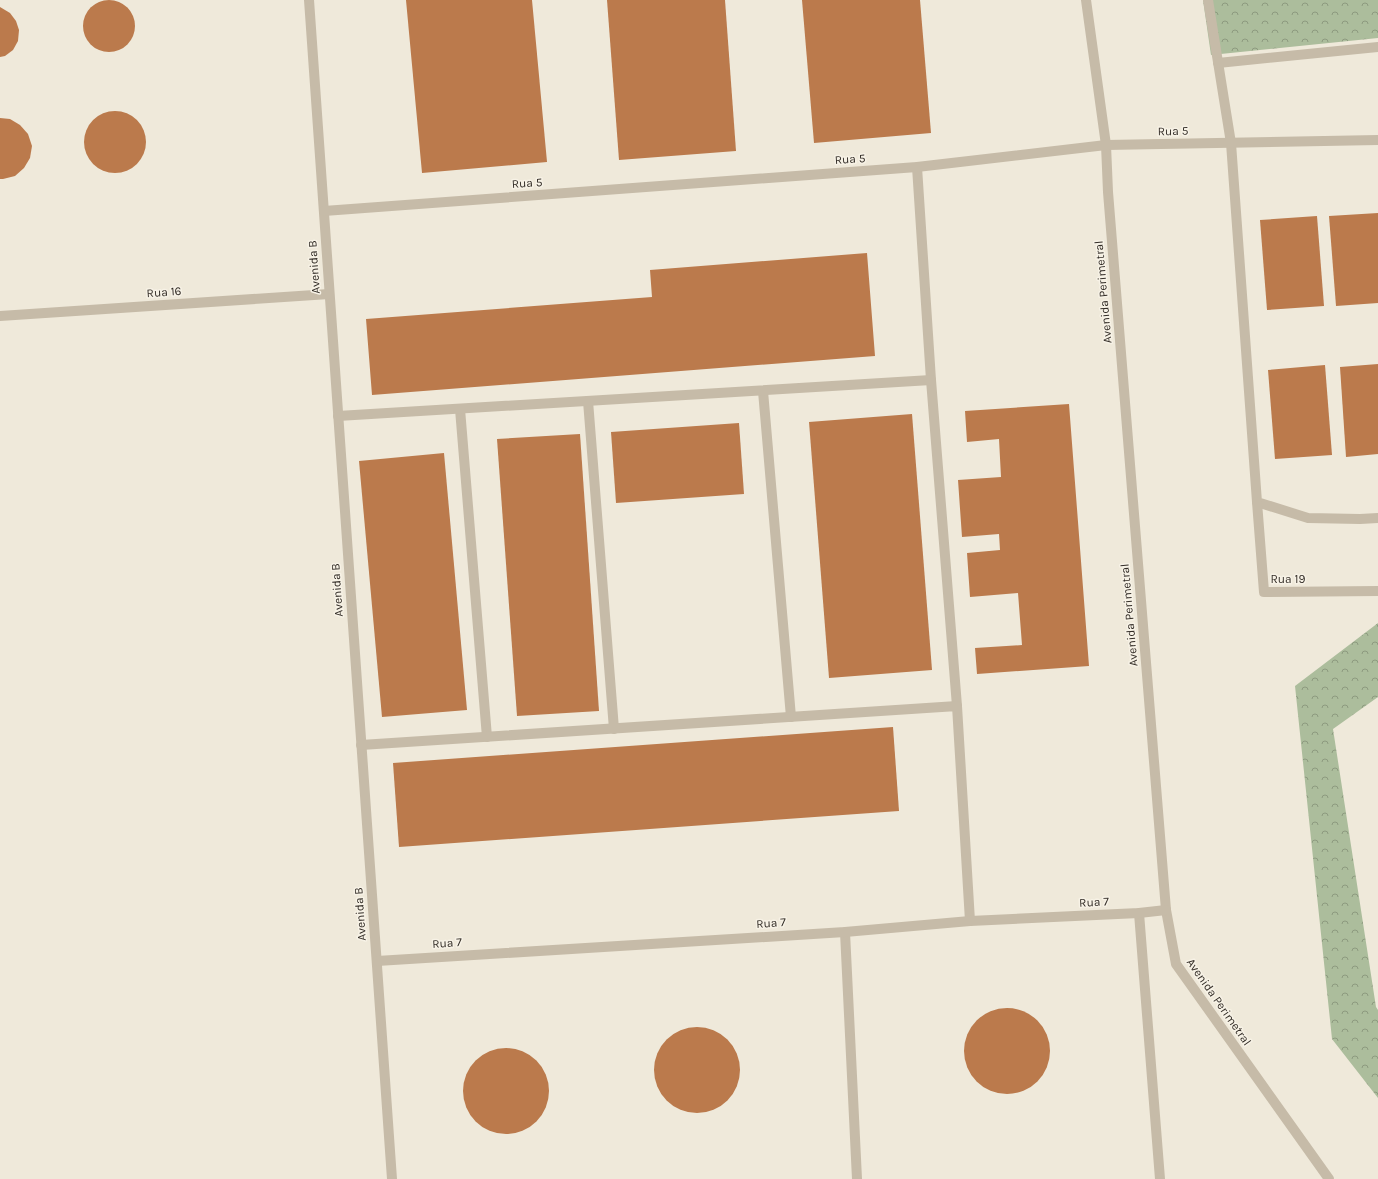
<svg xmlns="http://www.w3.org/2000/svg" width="1378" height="1179" font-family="Karla,sans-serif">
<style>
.forest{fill:url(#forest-crowns)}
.building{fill:#bb7a4c}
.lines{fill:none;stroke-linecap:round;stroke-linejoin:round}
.service{stroke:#c6bba8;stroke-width:10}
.labels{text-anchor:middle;stroke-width:3;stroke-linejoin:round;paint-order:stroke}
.street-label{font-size:12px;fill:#332d27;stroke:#f7f2e6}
</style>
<defs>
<pattern id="forest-crowns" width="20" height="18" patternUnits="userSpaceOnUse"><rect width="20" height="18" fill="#acbd9c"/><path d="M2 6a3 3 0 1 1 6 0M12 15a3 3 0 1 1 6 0" fill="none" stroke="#8d9a7f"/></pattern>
</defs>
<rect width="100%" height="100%" fill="#efe9da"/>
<g class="forest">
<polygon points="1203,0 1378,0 1378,38 1211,55"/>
<polygon points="1378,623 1378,697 1333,729 1376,1007 1378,1010 1378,1098 1332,1039 1295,686"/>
</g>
<g class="building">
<circle cx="109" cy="26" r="26"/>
<polygon points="406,0 532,0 547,162 422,173"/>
<polygon points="607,0 725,0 736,151 619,160"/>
<polygon points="802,0 920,0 931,133 814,143"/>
<polygon points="0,7 10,13 16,21 19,30 18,41 13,50 5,56 0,57"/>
<circle cx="115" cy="142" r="31"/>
<polygon points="0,118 10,119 20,125 28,134 32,146 30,158 24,168 15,176 3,179 0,179"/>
<polygon points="1378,213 1378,303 1336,306 1329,216"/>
<polygon points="1317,216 1324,306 1267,310 1260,220"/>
<polygon points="867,253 875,356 372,395 366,319 652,297 650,270"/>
<polygon points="1378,364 1378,454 1346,457 1340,367"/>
<polygon points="1325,365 1332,455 1275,459 1268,370"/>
<polygon points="1069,404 1089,666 977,674 975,648 1022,645 1018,593 970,597 967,553 1000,550 999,534 962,537 958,480 1001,477 999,439 967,442 965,411"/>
<polygon points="912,414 932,670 829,678 809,422"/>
<polygon points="739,423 744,494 616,503 611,432"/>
<polygon points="580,434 599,711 517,716 497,439"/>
<polygon points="444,453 467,710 382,717 359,461"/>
<polygon points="893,727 899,811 399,847 393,763"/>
<circle cx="1007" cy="1051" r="43"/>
<circle cx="697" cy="1070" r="43"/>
<circle cx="506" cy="1091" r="43"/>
</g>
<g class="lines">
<g class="service">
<polyline points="309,0 392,1179"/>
<polyline points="1086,0 1106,145 1108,192 1166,910 1176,964 1329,1179"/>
<polyline points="1208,0 1231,143 1257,502 1308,518 1360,519 1378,518"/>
<polyline points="1218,63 1378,47"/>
<polyline points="917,167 931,380 957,706"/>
<polyline points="324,211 917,167 1106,145 1378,140"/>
<polyline points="0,316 329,294"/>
<polyline points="763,391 791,717"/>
<polyline points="588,401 614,729"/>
<polyline points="460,409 487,737"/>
<polyline points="338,416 931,380"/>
<polyline points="1257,502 1264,592 1378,591"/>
<polyline points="361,745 957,706 970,921"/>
<polyline points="1139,913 1160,1179"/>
<polyline points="845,932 857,1179"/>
<polyline points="377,961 845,932 970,921 1139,913 1166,910"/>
</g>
</g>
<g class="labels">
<g class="street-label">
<text transform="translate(1173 131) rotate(-1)" y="4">Rua 5</text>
<text transform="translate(850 159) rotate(-4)" y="4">Rua 5</text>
<text transform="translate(527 183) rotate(-4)" y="4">Rua 5</text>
<text transform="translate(314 267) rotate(-94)" y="4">Avenida B</text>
<text transform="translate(164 292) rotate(-4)" y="4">Rua 16</text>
<text transform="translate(1103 292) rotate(-95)" y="4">Avenida Perimetral</text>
<text x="1288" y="583">Rua 19</text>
<text transform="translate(337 590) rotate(-94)" y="4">Avenida B</text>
<text transform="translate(1129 615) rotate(-95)" y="4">Avenida Perimetral</text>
<text transform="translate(1094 902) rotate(-3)" y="4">Rua 7</text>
<text transform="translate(360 914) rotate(-94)" y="4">Avenida B</text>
<text transform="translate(771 923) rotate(-4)" y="4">Rua 7</text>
<text transform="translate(447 943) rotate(-4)" y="4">Rua 7</text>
<text transform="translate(1219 1002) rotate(55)" y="4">Avenida Perimetral</text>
</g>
</g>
</svg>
